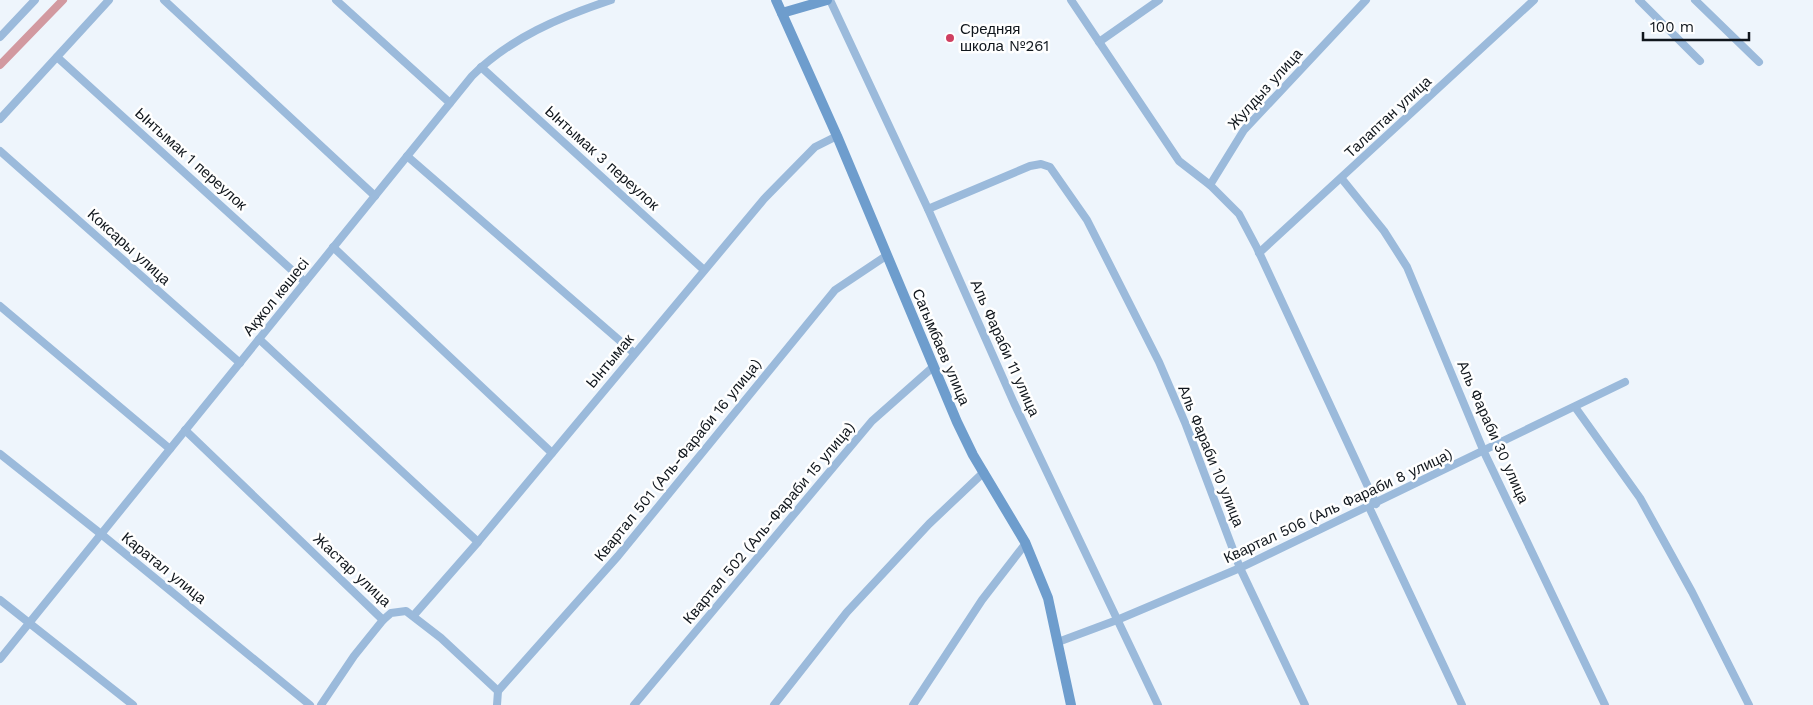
<svg xmlns="http://www.w3.org/2000/svg" width="1813" height="705" font-family="'Work Sans',sans-serif">
<style>
.lines{fill:none;stroke-linecap:round;stroke-linejoin:round}
.canal{stroke:#d299a0;stroke-width:8}
.street{stroke:#9bbadb;stroke-width:8}
.secondary{stroke:#6e9dcd;stroke-width:10}
.poi-dot{fill:#cf3f61;stroke:#fff;stroke-width:2}
.labels{text-anchor:middle;stroke-width:5;stroke-linejoin:round;paint-order:stroke}
.poi-label{font-size:15px;fill:#10161c;stroke:#fff;text-anchor:start}
.street-label{font-size:15px;fill:#10161c;stroke:#fff}
</style>
<rect width="100%" height="100%" fill="#eef5fc"/>
<g class="lines">
<polyline class="canal" points="0,65 63,0"/>
<g class="street">
<polyline points="164,0 375,196"/>
<polyline points="336,0 450,103"/>
<polyline points="830,0 928,209 1014,403 1158,705"/>
<polyline points="1071,0 1179,161 1210,185"/>
<polyline points="1366,0 1244,130 1210,185 1239,214 1257,248 1376,504"/>
<polyline points="1639,0 1700,61"/>
<polyline points="1695,0 1759,62"/>
<polyline points="0,37 35,0"/>
<polyline points="1099,42 1159,0"/>
<polyline points="57,57 305,282"/>
<polyline points="481,67 704,270"/>
<polyline points="0,119 109,0"/>
<polyline points="0,151 240,363"/>
<polyline points="407,156 634,353"/>
<polyline points="1342,179 1384,231 1407,267 1484,452 1605,705"/>
<polyline points="928,209 1030,166 1041,164 1050,167 1087,220 1159,362 1186,425 1240,568 1305,705"/>
<polyline points="333,247 552,453"/>
<polyline points="1259,253 1534,0"/>
<polyline points="0,306 170,449"/>
<polyline points="259,339 478,542"/>
<polyline points="1575,407 1640,498 1692,592 1749,705"/>
<polyline points="185,430 383,620 391,613 406,611 441,638 498,691 497,705"/>
<polyline points="0,454 101,534 310,705"/>
<polyline points="1369,507 1462,705"/>
<polyline points="0,600 133,705"/>
<polyline points="414,615 478,542 764,199 815,147 837,136"/>
<polyline points="1058,642 1117,620 1240,568 1625,382"/>
<path d="M0,659L472,76C510,38 560,17 611,0"/>
<polyline points="498,691 618,556 835,290 886,256"/>
<polyline points="321,705 354,656 383,620"/>
<polyline points="634,705 872,421 933,367"/>
<polyline points="774,705 847,612 929,524 984,472"/>
<polyline points="913,705 982,600 1026,543"/>
</g>
<g class="secondary">
<polyline points="776,0 837,136 957,422 973,455 1025,542 1048,598 1071,705"/>
<polyline points="782,13 827,0"/>
</g>
</g>
<circle class="poi-dot" cx="950" cy="38" r="5"/>
<g class="labels">
<g class="poi-label">
<text x="960" y="34">Средняя<tspan x="960" dy="17">школа №261</tspan></text>
</g>
<g class="street-label">
<text transform="translate(1265 89) rotate(-48)" y="5">Жулдыз улица</text>
<text transform="translate(1388 117) rotate(-43)" y="5">Талаптан улица</text>
<text transform="translate(602 158) rotate(42)" y="5">Ынтымак 3 переулок</text>
<text transform="translate(191 159) rotate(42)" y="5">Ынтымак 1 переулок</text>
<text transform="translate(129 247) rotate(42)" y="5">Коксары улица</text>
<text transform="translate(276 297) rotate(-51)" y="5">Ақжол көшесі</text>
<text transform="translate(941 347) rotate(67)" y="5">Сагымбаев улица</text>
<text transform="translate(1005 348) rotate(66)" y="5">Аль Фараби 11 улица</text>
<text transform="translate(610 361) rotate(-50)" y="5">Ынтымак</text>
<text transform="translate(1493 432) rotate(66)" y="5">Аль Фараби 30 улица</text>
<text transform="translate(1211 456) rotate(68)" y="5">Аль Фараби 10 улица</text>
<text transform="translate(678 460) rotate(-51)" y="5">Квартал 501 (Аль-Фараби 16 улица)</text>
<text transform="translate(1338 506) rotate(-25)" y="5">Квартал 506 (Аль Фараби 8 улица)</text>
<text transform="translate(769 523) rotate(-50)" y="5">Квартал 502 (Аль-Фараби 15 улица)</text>
<text transform="translate(164 568) rotate(39)" y="5">Каратал улица</text>
<text transform="translate(352 570) rotate(43)" y="5">Жастар улица</text>
</g>
</g>
<path d="M1643 32v8h106v-8" fill="none" stroke="#10161c" stroke-width="2.5"/>
<text x="1650" y="32" font-size="15" fill="#10161c" stroke="#ffffff" stroke-width="4" paint-order="stroke">100 m</text>
</svg>
